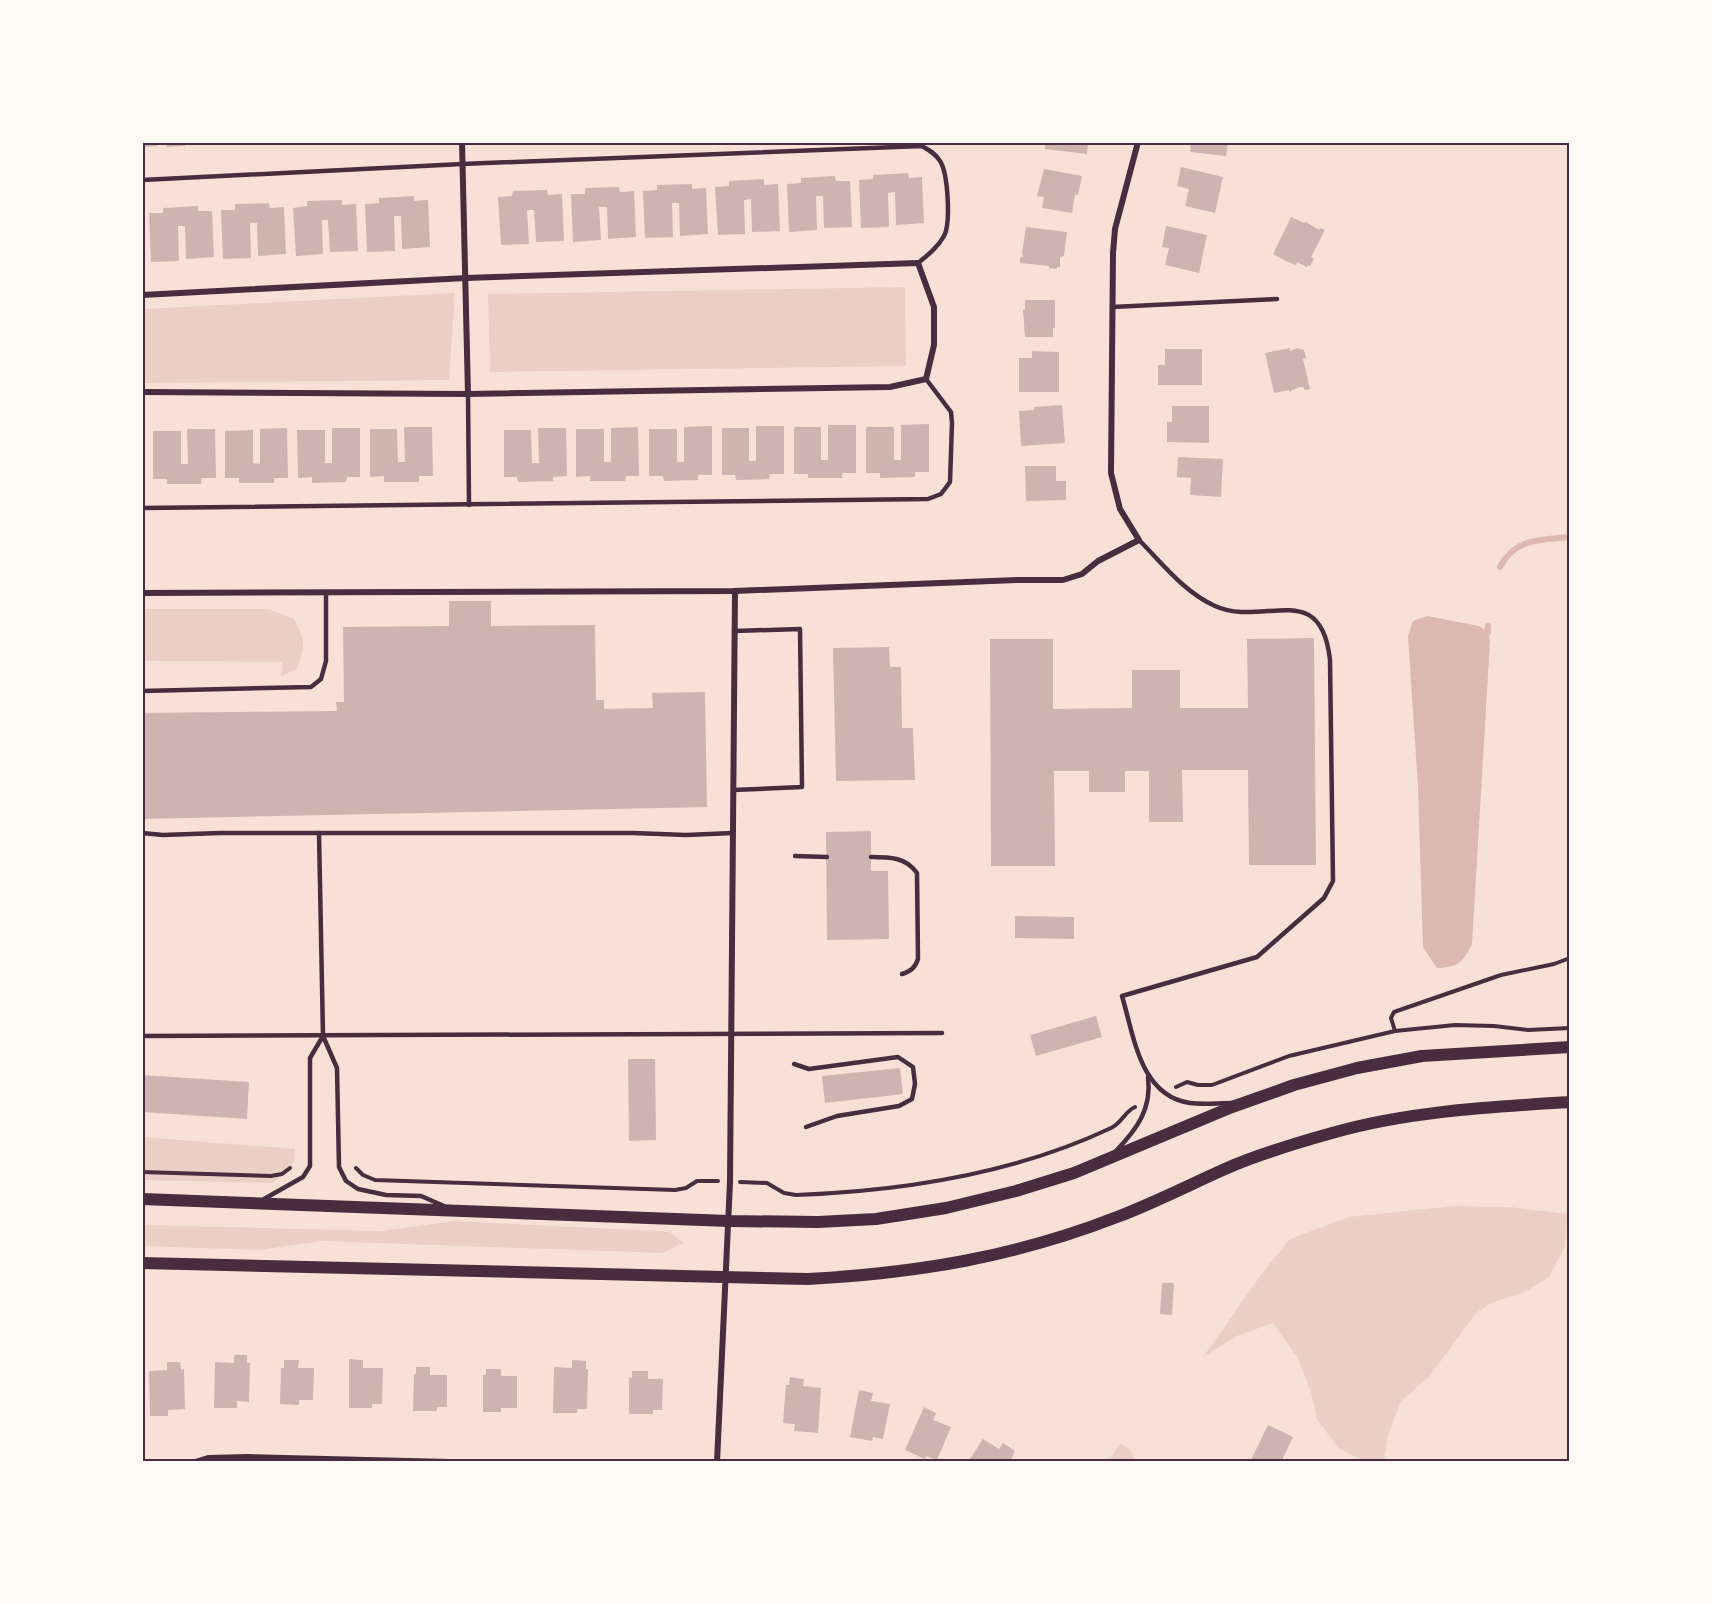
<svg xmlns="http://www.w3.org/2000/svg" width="1712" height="1604" font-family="'DejaVu Sans',sans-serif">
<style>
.green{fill:#ebcfc5}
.water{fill:#dcb8b0}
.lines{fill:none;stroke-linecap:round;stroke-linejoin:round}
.stream{stroke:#dcb8b0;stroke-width:6}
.building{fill:#ccb4b1}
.path{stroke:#4a2c40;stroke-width:4}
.service{stroke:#4a2c40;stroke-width:4.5}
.minor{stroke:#4a2c40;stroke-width:6}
.secondary{stroke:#4a2c40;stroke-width:12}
.neatline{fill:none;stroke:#4a2c40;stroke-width:2}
</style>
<rect width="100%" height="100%" fill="#f7e1d7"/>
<g class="green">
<polygon points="905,287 906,366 490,372 488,294"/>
<polygon points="455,293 449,380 143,383 143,309"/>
<path d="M143,609H268L294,619C305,641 307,646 296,669L281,676L282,662L143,661Z"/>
<path d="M143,1137L295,1149C295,1169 288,1172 272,1183L143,1180Z"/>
<polygon points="1453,1206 1510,1207 1567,1214 1565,1247 1549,1277 1523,1293 1491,1303 1476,1313 1429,1377 1401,1401 1388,1435 1384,1461 1364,1461 1338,1448 1317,1419 1311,1392 1297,1357 1273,1323 1237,1336 1203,1357 1263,1272 1290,1239 1349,1217"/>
<polygon points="453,1221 657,1231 670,1232 683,1243 662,1253 322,1241 259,1250 143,1246 143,1225 382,1231"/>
<polygon points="1120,1444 1130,1449 1136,1461 1109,1461"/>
</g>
<path class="water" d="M1427,616L1479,626L1488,632L1490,641L1472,944C1462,963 1459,967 1437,968L1423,947L1418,787L1408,636L1413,621Z"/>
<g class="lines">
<g class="stream">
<path d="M1500,567C1515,538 1540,540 1570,537"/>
<polyline points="1488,632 1488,626"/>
</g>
</g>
<g class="building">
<polygon points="142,142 156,142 157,146 142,147"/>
<polygon points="166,142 185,142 185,146 167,147"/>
<polygon points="1048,142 1088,142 1087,154 1045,149 1045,144"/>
<polygon points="1191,142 1228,142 1226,156 1190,152"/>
<polygon points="1181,167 1223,177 1215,213 1185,206 1189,189 1177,186"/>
<polygon points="1044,169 1082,176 1078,195 1075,194 1072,213 1042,208 1044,197 1037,196"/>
<polygon points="908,173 909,178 922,177 924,223 896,225 895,192 888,193 889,227 861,228 859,180 873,179 873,175"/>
<polygon points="835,176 836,181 850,181 852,227 824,228 823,196 816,196 817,230 789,232 787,184 801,183 801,178"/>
<polygon points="764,179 764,185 778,184 780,231 752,232 751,199 744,200 745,234 718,235 715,187 729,186 729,181"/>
<polygon points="692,184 692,189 706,188 708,234 680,236 679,203 672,203 673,237 645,238 643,191 657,190 657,185"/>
<polygon points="619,187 620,192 634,191 636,237 608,239 607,207 599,207 601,240 573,242 571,194 585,194 585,188"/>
<polygon points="547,190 548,195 562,194 564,241 536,242 534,210 527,210 529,244 501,245 498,197 512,196 513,191"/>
<polygon points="414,196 414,201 428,200 430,247 402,249 401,216 394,216 395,251 367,252 365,204 379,203 379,198"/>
<polygon points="342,200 342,205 356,204 358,251 330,252 328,220 322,220 323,254 296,256 293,208 307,206 307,201"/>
<polygon points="269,203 270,208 284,207 286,254 258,256 257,223 250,223 251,258 223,259 221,210 235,210 235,204"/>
<polygon points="198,206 198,211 212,211 214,257 186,259 185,226 178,226 179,261 151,262 149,213 163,213 163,208"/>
<polygon points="1291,217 1304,223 1306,222 1319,230 1320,228 1325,230 1311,257 1314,259 1310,266 1308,265 1307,267 1297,262 1296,265 1288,262 1273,254"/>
<polygon points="1166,226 1207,235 1199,273 1165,265 1169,248 1162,247"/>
<polygon points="1026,227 1067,232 1064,256 1060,257 1060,267 1057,267 1057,269 1049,268 1049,266 1020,263 1020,257 1023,257 1022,253"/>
<polygon points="1025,300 1055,300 1055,328 1053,328 1053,337 1025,337 1023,310 1025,310"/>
<polygon points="1290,348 1290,351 1297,348 1304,350 1306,358 1303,359 1310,389 1305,390 1303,387 1299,387 1289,392 1289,390 1274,393 1265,353"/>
<polygon points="1165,349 1202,349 1202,385 1158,385 1158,365 1165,365"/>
<polygon points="1032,351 1059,352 1059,392 1019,392 1019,358 1032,358"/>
<polygon points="1062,405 1065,443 1021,446 1019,411 1034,410 1034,407"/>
<polygon points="1172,406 1209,406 1209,443 1167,442 1167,422 1172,422"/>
<polygon points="929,424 929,472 915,472 915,477 880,478 880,473 866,473 866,427 894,427 894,460 901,460 901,425"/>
<polygon points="828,425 856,425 856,473 842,473 842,478 808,478 808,474 794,474 794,427 821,427 821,460 828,460"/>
<polygon points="712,426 712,475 698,475 698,480 664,481 663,476 649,476 649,429 677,429 677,462 684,462 684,427"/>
<polygon points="756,426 784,426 784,474 770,474 769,479 736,480 735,475 722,475 722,428 749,428 749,461 756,461"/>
<polygon points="404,427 432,427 433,476 419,476 419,482 384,482 384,476 370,477 370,429 397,429 398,462 405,462"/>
<polygon points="638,427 639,476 626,476 625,481 590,481 590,476 576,477 576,429 604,429 604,462 611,462 611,428"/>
<polygon points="287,428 288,478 274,478 274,483 239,483 239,478 225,478 225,431 253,430 253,463 260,464 260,429"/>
<polygon points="332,428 360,428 360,477 347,477 346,482 312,483 312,477 298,478 297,430 325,430 325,463 332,463"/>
<polygon points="538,428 566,428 567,476 553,477 553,481 518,482 517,477 504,477 504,430 531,430 532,463 539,463"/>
<polygon points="187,429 215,429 216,478 202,478 201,484 167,484 167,479 153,479 153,431 181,431 181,464 188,464"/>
<polygon points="1178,457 1223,459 1221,497 1190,495 1191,478 1177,477"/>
<polygon points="1025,466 1056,466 1056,481 1066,481 1066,500 1026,501"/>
<polygon points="449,601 491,601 491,626 595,625 596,700 604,700 604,709 653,708 652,693 705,692 707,807 142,819 142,713 337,711 336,702 344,702 343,627 449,626"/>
<polygon points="1314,638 1316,865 1249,865 1248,770 1182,770 1183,822 1149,822 1149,771 1125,771 1125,792 1089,792 1089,771 1054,771 1055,866 991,866 990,639 1053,639 1053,709 1132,708 1132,670 1180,670 1180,708 1248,708 1247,639"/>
<polygon points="889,647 890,667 901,667 902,728 913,728 915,780 836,781 833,648"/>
<polygon points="871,831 871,871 888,871 889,939 827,940 826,832"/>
<polygon points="1015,916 1074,917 1074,939 1015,938"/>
<polygon points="1096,1016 1102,1037 1036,1056 1030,1035"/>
<polygon points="628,1059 655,1059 656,1140 629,1141"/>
<polygon points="900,1068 903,1094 825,1103 822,1076"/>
<polygon points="142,1075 249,1082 247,1119 142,1112"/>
<polygon points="1162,1283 1174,1283 1172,1315 1160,1314"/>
<polygon points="234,1355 247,1355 247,1363 250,1363 249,1402 237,1401 237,1408 214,1408 215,1362 234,1363"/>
<polygon points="349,1359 363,1360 363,1368 383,1368 382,1404 372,1404 372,1408 349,1408"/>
<polygon points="284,1360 299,1360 298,1368 314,1368 313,1400 299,1400 299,1405 280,1404 281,1368 284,1368"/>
<polygon points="572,1360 586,1361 586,1369 588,1369 587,1409 577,1409 577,1413 553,1413 554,1367 572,1368"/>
<polygon points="167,1362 180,1362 181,1370 184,1369 185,1409 168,1410 168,1416 150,1416 149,1371 167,1370"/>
<polygon points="416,1367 430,1367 430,1375 447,1375 447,1407 437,1407 437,1411 413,1411 414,1374 416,1374"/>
<polygon points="486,1369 501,1369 501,1376 517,1376 517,1408 501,1408 501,1412 483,1412 483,1375 486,1375"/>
<polygon points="632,1371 648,1371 648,1379 663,1379 662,1410 653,1410 653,1414 629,1414 629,1377 632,1378"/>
<polygon points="790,1377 804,1379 803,1386 821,1388 818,1433 794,1431 795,1424 783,1423 786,1385 789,1385"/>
<polygon points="859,1390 873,1393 871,1401 890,1404 883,1439 873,1437 872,1441 850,1437"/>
<polygon points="924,1407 936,1413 933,1420 951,1427 937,1460 926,1456 925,1459 905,1450"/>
<polygon points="1268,1425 1293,1437 1281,1462 1250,1462"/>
<polygon points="983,1439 999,1449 1003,1443 1015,1451 1010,1462 968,1462"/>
</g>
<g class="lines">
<g class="path">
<polyline points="1395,1031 1391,1018 1394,1012 1501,975 1554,964 1570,958"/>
<polyline points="1176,1087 1187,1082 1198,1085 1212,1085 1289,1056 1395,1031 1455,1025 1494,1026 1528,1030 1570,1028"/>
<polyline points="356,1168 363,1175 375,1180 675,1190 686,1188 697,1181 718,1181"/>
<polyline points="142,1172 271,1176 282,1174 290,1168"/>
<path d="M740,1182L767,1183L784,1193L796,1195C903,1191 1014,1174 1111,1128C1122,1123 1124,1112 1135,1107"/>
</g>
<g class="service">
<path d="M142,180L462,164L922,146C929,150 936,154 940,161C948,173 951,223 944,236C938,247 928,255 918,263"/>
<polyline points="1112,307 1277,299"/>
<polyline points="468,394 469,505"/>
<polyline points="142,508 928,499 941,494 950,482 952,423 951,412 926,379"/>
<path d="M1139,540C1163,564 1184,592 1215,606C1263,628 1321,577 1330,660L1333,881L1324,898L1257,957L1122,996C1134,1036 1140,1096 1190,1103C1204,1105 1218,1103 1232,1103"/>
<polyline points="142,691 311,687 321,679 326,661 326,592"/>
<polyline points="733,790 802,787 800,629 734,631"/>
<polyline points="142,833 163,835 220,833 633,833 686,835 733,833"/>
<polyline points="319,833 323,1036"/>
<polyline points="795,856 827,857"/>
<path d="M871,857C889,857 906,857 917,873L918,959C915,968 911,971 902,974"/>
<polyline points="142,1036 942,1033"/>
<polyline points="794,1064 809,1069 898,1057 913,1067 915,1084 912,1099 899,1106 837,1116 806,1127"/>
<path d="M1116,1151C1137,1129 1152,1109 1148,1077"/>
<polyline points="264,1199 303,1177 310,1166 310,1058 323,1036 337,1068 339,1167 346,1181 358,1189 386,1195 421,1196 444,1206"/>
</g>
<g class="minor">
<polyline points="462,142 468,394"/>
<polyline points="142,295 466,278 918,263 934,307 934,345 926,379 890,387 468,394 142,392"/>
<polyline points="142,593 735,591 1017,580 1063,580 1082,574 1098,561 1139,540 1120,509 1111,473 1113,253 1115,229 1138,142"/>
<polyline points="195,1462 208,1458 248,1457 450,1462"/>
<polyline points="717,1462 730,1182 735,591"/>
</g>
<g class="secondary">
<polyline points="142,1199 729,1221 818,1222 876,1219 946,1208 1016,1191 1074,1173 1232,1107 1294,1085 1357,1068 1422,1056 1570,1047"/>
<path d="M142,1263L808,1279C918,1273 1014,1257 1117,1217C1154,1203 1189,1185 1225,1169C1259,1154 1296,1143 1332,1133C1409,1111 1490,1107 1570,1102"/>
</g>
</g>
<rect width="1712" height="1604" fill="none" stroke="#fffaf5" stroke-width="288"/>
<rect x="144" y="144" width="1424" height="1316" class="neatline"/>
</svg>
